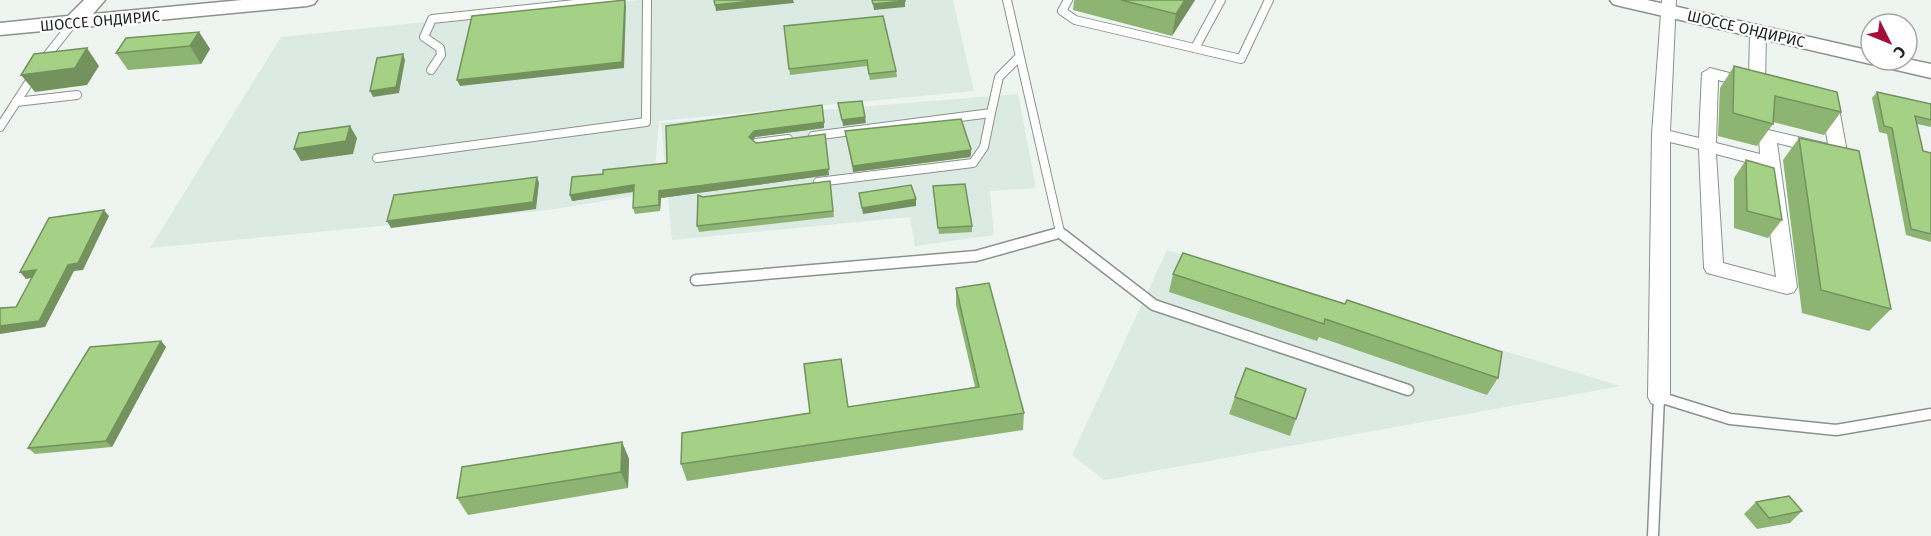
<svg xmlns="http://www.w3.org/2000/svg" width="1931" height="536" font-family="'Fira Sans',sans-serif">
<style>
.built{fill:#dbeae2}
.lines{fill:none;stroke-linecap:round;stroke-linejoin:round}
.lane-far1-casing{stroke:#8b918e;stroke-width:10}
.lane-casing{stroke:#8b918e;stroke-width:13}
.street-casing{stroke:#8b918e;stroke-width:2}
.secondary-casing{stroke:#8b918e;stroke-width:3}
.lane-far1{stroke:#fff;stroke-width:8}
.lane{stroke:#fff;stroke-width:10}
.street{fill:#fff;fill-rule:evenodd}
.secondary{fill:#fff;fill-rule:evenodd}
.wall{fill:#8db473}
.shaded-wall{fill:#73925e}
.building{fill:#a4d186;stroke:#73925e;stroke-width:1.5}
.labels{text-anchor:middle;stroke-width:4.5;stroke-linejoin:round;paint-order:stroke}
.far-street-label{font-size:15px;fill:#1f2221;stroke:#fff}
</style>
<rect width="100%" height="100%" fill="#eef5f1"/>
<g class="built">
<polygon points="639,0 953,0 974,91 659,121 653,193 549,210 150,248 281,37"/>
<polygon points="1018,94 1036,188 990,191 994,235 915,246 910,217 672,240 661,123"/>
<polygon points="1167,250 1621,386 1104,480 1072,455"/>
</g>
<g class="lines">
<g class="lane-far1-casing">
<g id="lane-far1">
<polyline points="1007,0 1060,232 1064,235"/>
<polyline points="1068,0 1062,11 1075,20 1241,59 1269,0"/>
<polyline points="1195,48 1221,0"/>
<polyline points="42,62 72,24"/>
<polyline points="431,70 441,55 440,48 424,37 432,19 613,0"/>
<polyline points="16,102 77,95"/>
<polyline points="0,127 35,73"/>
<polyline points="813,136 991,113 999,77 1018,58"/>
<polyline points="756,143 788,139"/>
<polyline points="377,158 646,122 647,0"/>
<polyline points="818,182 973,163 984,147 991,113"/>
<polyline points="1049,235 1060,232"/>
</g>
</g>
<g class="lane-casing">
<g id="lane">
<polyline points="1062,234 1154,305 1408,390"/>
<polyline points="696,280 976,256 1055,234"/>
<polyline points="1653,536 1659,397 1730,419 1836,430 1931,414"/>
</g>
</g>
<g class="street-casing">
<path id="street" d="M1662,0H1676L1670,131L1699,138L1702,73L1710,68L1749,78L1750,32L1758,27L1766,32L1765,85L1757,90L1718,80L1716,143L1760,154L1759,135L1768,130L1828,144L1822,107L1816,102L1824,97L1836,99L1838,103L1847,152L1838,158L1777,143L1797,287L1794,292L1787,294L1707,273L1704,268L1699,149L1670,142V397L1667,403L1659,406L1651,403L1648,397L1652,134ZM1716,154L1761,166L1776,277L1723,263Z"/>
</g>
<g class="secondary-casing">
<g id="secondary">
<polygon points="84,0 105,0 93,14 242,0 317,0 314,4 307,6 0,35 0,23 68,16"/>
<polygon points="1610,0 1647,0 1871,51 1871,60 1907,59 1931,64 1931,78 1620,6 1613,4"/>
</g>
</g>
<use href="#lane-far1" class="lane-far1"/>
<use href="#lane" class="lane"/>
<use href="#street" class="street"/>
<use href="#secondary" class="secondary"/>
</g>
<g class="wall">
<polygon points="1074,0 1195,0 1172,36 1073,10"/>
<polygon points="784,26 896,71 897,77 870,80 867,66 790,75"/>
<polygon points="199,32 210,49 201,64 128,70 116,53"/>
<polygon points="1734,66 1841,112 1824,135 1773,122 1773,124 1757,146 1718,136 1720,88"/>
<polygon points="1877,92 1931,104 1931,127 1917,124 1923,151 1931,153 1931,242 1906,235 1887,134 1879,132 1872,98"/>
<polygon points="822,105 824,128 755,137 753,140 756,143 829,175 661,198 660,211 635,214 633,208 634,192 572,201 570,195 603,174 667,163"/>
<polygon points="845,131 971,155 970,157 853,172"/>
<polygon points="1799,138 1891,309 1869,331 1802,313 1783,160"/>
<polygon points="1746,160 1782,220 1768,238 1734,228 1734,178"/>
<polygon points="830,181 834,217 699,232 697,226 703,197"/>
<polygon points="933,186 972,226 972,232 939,234"/>
<polygon points="1183,253 1498,378 1487,395 1319,337 1317,341 1169,292 1173,274"/>
<polygon points="956,288 1024,413 1023,430 687,481 681,464 848,407 975,387 956,305"/>
<polygon points="161,341 166,347 112,447 35,454 28,448"/>
<polygon points="1235,397 1296,419 1290,436 1229,414"/>
<polygon points="622,442 629,459 628,488 468,515 457,498"/>
<polygon points="1756,502 1802,511 1790,523 1757,529 1744,514"/>
</g>
<g class="shaded-wall">
<polygon points="625,0 626,6 624,68 460,86 457,80"/>
<polygon points="761,0 793,0 794,3 716,11 715,5"/>
<polygon points="1185,0 1195,0 1172,36 1176,14"/>
<polygon points="905,1 905,7 874,10 873,4"/>
<polygon points="199,32 210,49 201,64 190,46"/>
<polygon points="87,48 99,66 87,85 35,92 21,75"/>
<polygon points="403,54 405,60 399,93 373,97 370,91"/>
<polygon points="865,117 866,123 843,126 842,120"/>
<polygon points="824,122 824,128 755,137 750,143 749,137 754,131"/>
<polygon points="350,126 357,138 353,154 301,161 294,149"/>
<polygon points="825,134 829,175 661,198 660,211 659,205 659,191"/>
<polygon points="971,149 971,155 970,157 853,172 853,166"/>
<polygon points="537,177 539,183 536,209 391,228 387,221"/>
<polygon points="634,185 636,191 572,201 570,195"/>
<polygon points="916,199 916,206 863,214 862,208"/>
<polygon points="104,210 109,216 83,270 74,271 45,327 0,334 0,326 68,265"/>
<polygon points="36,270 42,276 26,279 20,272"/>
<polygon points="161,341 166,347 112,447 106,441"/>
<polygon points="622,442 629,459 628,488 621,472"/>
</g>
<g class="building">
<polygon points="625,0 622,62 457,80 472,16"/>
<polygon points="714,0 761,0 715,5"/>
<polygon points="872,0 905,0 905,1 873,4"/>
<polygon points="1121,0 1185,0 1176,14"/>
<polygon points="883,16 896,71 869,74 867,60 789,69 784,26"/>
<polygon points="199,32 190,46 116,53 126,38"/>
<polygon points="87,48 75,68 21,75 34,54"/>
<polygon points="403,54 396,87 370,91 377,58"/>
<polygon points="1734,66 1837,92 1841,112 1775,96 1773,124 1733,113"/>
<polygon points="1877,92 1931,104 1931,120 1915,116 1923,151 1931,153 1931,234 1911,229 1892,128 1884,126"/>
<polygon points="862,101 865,117 842,120 838,103"/>
<polygon points="822,105 824,122 754,131 749,137 756,143 825,134 829,169 659,191 659,205 633,208 634,185 570,195 572,177 603,174 603,170 667,163 666,126"/>
<polygon points="961,119 971,149 970,150 853,166 845,131"/>
<polygon points="350,126 346,141 294,149 299,133"/>
<polygon points="1799,138 1859,151 1891,309 1821,290"/>
<polygon points="1746,160 1774,168 1782,220 1747,211"/>
<polygon points="537,177 533,202 387,221 394,195"/>
<polygon points="830,181 833,211 697,226 698,195 703,197"/>
<polygon points="965,184 972,226 938,228 933,186"/>
<polygon points="911,185 916,199 862,208 859,193"/>
<polygon points="104,210 78,263 68,265 39,321 0,326 0,308 16,307 36,270 20,272 49,218"/>
<polygon points="1183,253 1345,304 1347,300 1502,352 1498,378 1325,319 1324,324 1173,274"/>
<polygon points="989,283 1024,413 681,464 682,433 810,413 804,364 841,359 848,407 979,387 956,288"/>
<polygon points="161,341 106,441 28,448 90,347"/>
<polygon points="1246,368 1306,389 1296,419 1235,397"/>
<polygon points="622,442 621,472 457,498 462,467"/>
<polygon points="1789,496 1802,511 1769,518 1756,502"/>
</g>
<g class="labels">
<g class="far-street-label">
<text transform="translate(100 21) rotate(-5)" y="5">ШОССЕ ОНДИРИС</text>
<text transform="translate(1746 29) rotate(13)" y="5">ШОССЕ ОНДИРИС</text>
</g>
</g>
<g transform="translate(1889 42) rotate(133)"><circle r="28" fill="#ffffff" stroke="#a5a7a6" stroke-width="1.5"/>
<path d="M0-4.5L10 22L0 15L-10 22Z" fill="#a60d39"/>
<text y="-9" font-size="16" font-weight="bold" text-anchor="middle" fill="#1f2221">С</text>
</g>
</svg>
